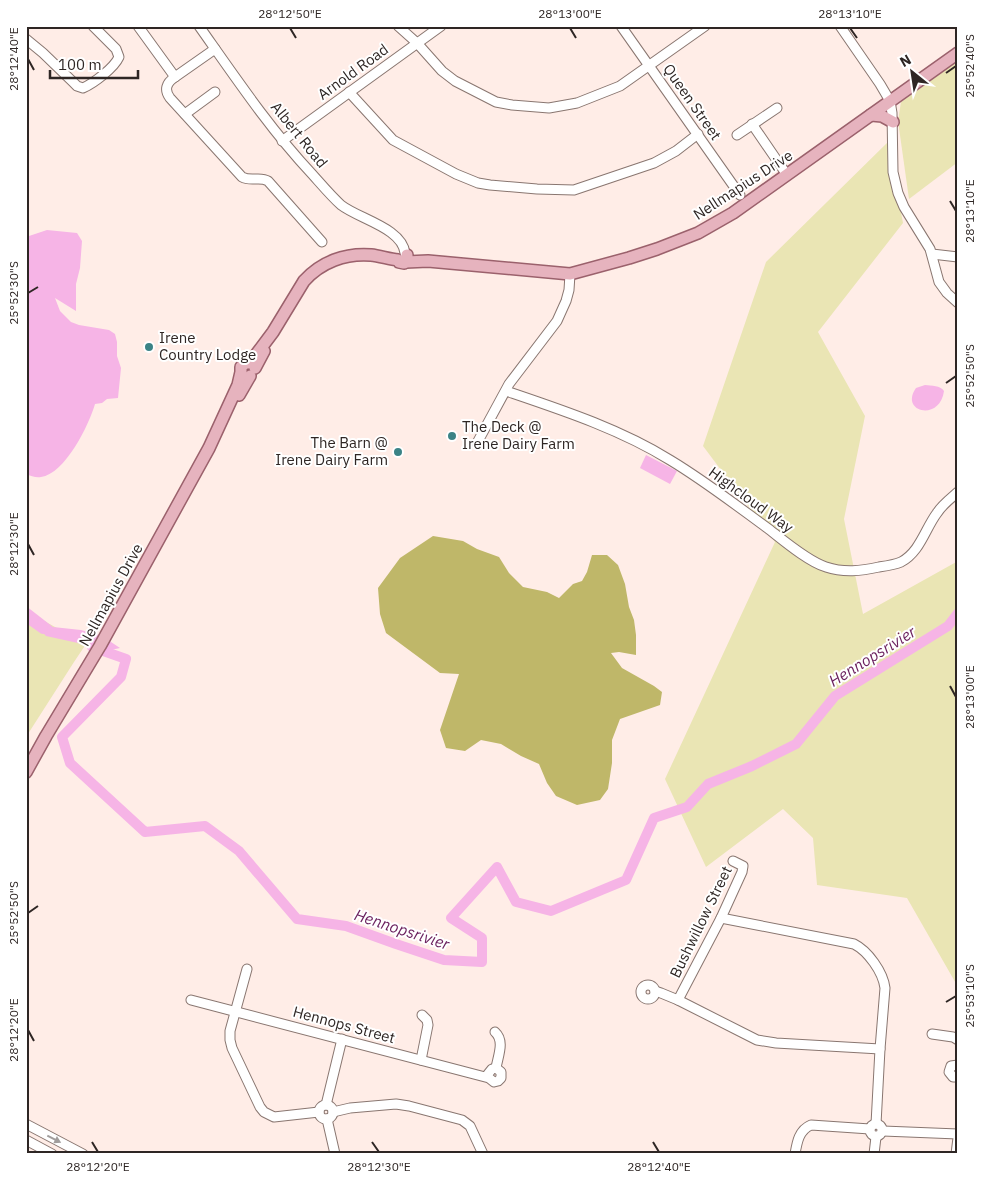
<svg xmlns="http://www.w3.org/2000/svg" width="984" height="1180" font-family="'IBM Plex Sans',sans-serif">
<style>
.green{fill:#eae5b4}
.forest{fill:#bfb769}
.water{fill:#f6b4e6}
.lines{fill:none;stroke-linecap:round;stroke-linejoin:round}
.river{stroke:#f6b4e6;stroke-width:10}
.minor-casing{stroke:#897670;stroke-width:11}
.major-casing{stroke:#9b616c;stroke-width:14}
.minor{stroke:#fff;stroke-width:9}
.major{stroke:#e6b3be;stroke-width:11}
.oneway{fill:#a19d9c}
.ticks{fill:none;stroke:#2e2624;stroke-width:2}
.poi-dot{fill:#3b8386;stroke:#fff;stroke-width:2}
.labels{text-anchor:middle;stroke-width:4;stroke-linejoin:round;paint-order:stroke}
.street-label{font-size:15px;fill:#2e2624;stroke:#fff}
.poi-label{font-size:15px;fill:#2e2624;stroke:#fff;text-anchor:start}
.water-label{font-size:16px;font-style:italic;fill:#6a1f5d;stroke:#fff}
.neatline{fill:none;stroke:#2e2624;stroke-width:2}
.ticks-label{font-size:12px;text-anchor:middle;fill:#2e2624}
</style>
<rect width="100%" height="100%" fill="#ffede7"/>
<g class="green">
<polygon points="958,61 958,162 909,199 898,121 901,102"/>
<polygon points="888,142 903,223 818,332 865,416 844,519 863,614 958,561 958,987 907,898 817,885 813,838 783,809 706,867 665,779 775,542 703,446 766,262"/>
<polygon points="26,611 86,644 74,662 26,737"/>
</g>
<polygon class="forest" points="433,536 463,541 477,549 499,557 509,573 523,587 547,592 559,598 573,584 582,581 587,572 592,555 607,555 618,565 625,584 629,607 634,620 636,635 636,655 619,652 611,653 622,668 654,686 662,692 660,705 620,719 612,740 612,763 608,789 600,800 577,805 556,796 547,783 539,764 521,756 501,744 481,740 465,751 446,748 440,730 459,674 440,673 386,633 380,614 378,588 400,558"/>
<g class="water">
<path d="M47,230L77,233L82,241L80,268L76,284V311L55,298L60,311L71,322L79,325L109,330L115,334L117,342V356L121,368L118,398L107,399L102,403L95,404C89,425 65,474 41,477C36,478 31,476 26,474V237Z"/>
<path d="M925,385C932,386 940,385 944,391C940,422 899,412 916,388Z"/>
<polygon points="646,455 677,471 670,484 640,468"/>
<polygon points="26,606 53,627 81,630 102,636 120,648 101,652 78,643 46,636 32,621 26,617"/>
</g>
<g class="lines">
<g class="river">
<polyline points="26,617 43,629"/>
<polyline points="92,647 126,659 121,677 62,737 70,763 145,832 205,826 239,851 297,919 346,926 396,944 444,960 482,962 482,938 451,918 497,867 516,902 551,911 626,880 654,818 687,807 708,784 752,766 796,744 835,696 948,626 958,613"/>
</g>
<g class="minor-casing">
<g id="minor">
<path d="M138,26L175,77C166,83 164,90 170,98L242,177C251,182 260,176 268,181L322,242"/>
<path d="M199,26C235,77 270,129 312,174C321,184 331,196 341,205C359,219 402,228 405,253"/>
<polyline points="398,26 417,43 442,71 455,81 496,102 512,105 549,108 577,103 620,86 705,26"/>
<polyline points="621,26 740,195"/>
<polyline points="840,26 880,84 890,101 892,113 893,172 898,193 904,207 930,249 939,282 947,293 958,303"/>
<path d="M26,39L43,53L73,82L77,86L83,88C94,83 114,68 119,57L116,49L93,26"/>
<polyline points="175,77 215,49"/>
<polyline points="349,92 393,140 456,174 478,183 490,185 537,189 574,190 654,163 676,151 698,134"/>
<polyline points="185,114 215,92"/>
<polyline points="752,124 787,175"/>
<polyline points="737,135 777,108"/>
<polyline points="282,141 441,26"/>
<polyline points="932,254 958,257"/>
<path d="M506,391C562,410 620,429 670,460C705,481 737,506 770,530C784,541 809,562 826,567C844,573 861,571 879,567C886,566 894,565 901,562C920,552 925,529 937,513C942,505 950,499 958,492"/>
<polyline points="477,443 509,384 557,321 566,301 569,290 570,274"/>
<path d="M721,918L854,944C868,951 883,972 885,988L880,1049L876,1124"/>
<polyline points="247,969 230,1031 230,1040 232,1048 260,1107 264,1112 274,1117 319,1112"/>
<circle cx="648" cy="992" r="7"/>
<polyline points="655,991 661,993 678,1000 757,1040 776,1043 880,1049"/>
<polyline points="191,1000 489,1078 494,1082 498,1081 501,1078 501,1072 496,1068 492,1069 488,1074 489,1078"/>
<polyline points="678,1000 721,918 742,872 743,866 733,861"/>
<path d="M495,1032C505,1041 498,1056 496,1068"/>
<polyline points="932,1034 953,1037 958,1040"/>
<polyline points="421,1060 428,1025 427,1020 422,1015"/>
<polyline points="958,1065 951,1066 949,1072 953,1077 958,1077"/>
<polyline points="326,1105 342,1039"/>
<circle cx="326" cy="1112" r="7"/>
<polyline points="333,1112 350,1108 396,1104 409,1106 462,1120 470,1126 483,1154"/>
<polyline points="327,1119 335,1154"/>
<circle cx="876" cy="1130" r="6"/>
<polyline points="26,1124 83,1154"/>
<polyline points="883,1131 958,1134"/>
<polyline points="26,1140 52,1154"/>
<path d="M795,1154C797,1142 799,1130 811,1125L870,1129"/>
<polyline points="874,1154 876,1137"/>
<polyline points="956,1154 958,1138"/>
</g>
</g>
<g class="major-casing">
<g id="major">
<polyline points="871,115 882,116 893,122"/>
<polyline points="406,262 428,261 570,274 629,258 657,249 698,233 733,213 958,53"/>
<polyline points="255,368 264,351"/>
<polyline points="239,395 250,376"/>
<path d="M26,772L46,736L100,646L209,448L238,385L241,372V367L245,363H248L255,356L273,332L304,281C321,262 345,253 371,255C380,256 389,259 398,260L399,262L404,263L407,260V255"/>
</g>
</g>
<use href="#minor" class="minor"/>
<use href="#major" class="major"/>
</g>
<defs><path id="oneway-solid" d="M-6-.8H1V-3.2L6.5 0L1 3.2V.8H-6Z" transform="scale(1.25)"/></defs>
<use class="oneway" href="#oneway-solid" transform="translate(54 1139) rotate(27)"/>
<path class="ticks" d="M290,28L296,38M570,28L576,38M850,28L857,38M28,59L34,70M946,73L956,66M950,201L956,211M28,293L38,287M946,383L956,376M28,544L34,555M950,686L956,697M28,913L38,906M946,1002L956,996M28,1030L34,1041M92,1142L98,1152M372,1142L379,1152M653,1142L659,1152"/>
<g class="poi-dot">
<circle cx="149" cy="347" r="5"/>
<circle cx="452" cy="436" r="5"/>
<circle cx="398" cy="452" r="5"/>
</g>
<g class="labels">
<g class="street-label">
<text transform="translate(353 72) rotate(-36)" y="5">Arnold Road</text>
<text transform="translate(692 102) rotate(55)" y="5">Queen Street</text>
<text transform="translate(299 135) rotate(51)" y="5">Albert Road</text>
<text transform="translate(743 185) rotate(-33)" y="5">Nellmapius Drive</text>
<text transform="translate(751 500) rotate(36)" y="5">Highcloud Way</text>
<text transform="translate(111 595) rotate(-61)" y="5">Nellmapius Drive</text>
<text transform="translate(701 922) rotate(-64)" y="5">Bushwillow Street</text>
<text transform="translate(344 1025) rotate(15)" y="5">Hennops Street</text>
</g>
<g class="poi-label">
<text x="159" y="343">Irene<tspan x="159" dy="17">Country Lodge</tspan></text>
<text x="462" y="432">The Deck @<tspan x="462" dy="17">Irene Dairy Farm</tspan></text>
<text x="388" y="448" text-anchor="end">The Barn @<tspan x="388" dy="17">Irene Dairy Farm</tspan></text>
</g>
<g class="water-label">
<text transform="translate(872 656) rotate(-32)" y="6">Hennopsrivier</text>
<text transform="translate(402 929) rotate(18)" y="6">Hennopsrivier</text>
</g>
</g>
<rect width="984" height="1180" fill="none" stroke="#ffffff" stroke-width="55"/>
<g transform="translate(912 72) rotate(330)" stroke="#ffffff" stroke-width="4" paint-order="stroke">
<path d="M0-4L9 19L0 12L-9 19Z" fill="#2e2624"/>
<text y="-8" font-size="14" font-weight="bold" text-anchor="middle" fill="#2e2624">N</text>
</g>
<path d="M50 70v8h88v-8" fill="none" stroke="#2e2624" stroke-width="2.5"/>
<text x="58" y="70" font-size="15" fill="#2e2624" stroke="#ffffff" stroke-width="4" paint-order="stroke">100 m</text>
<rect x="28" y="28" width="928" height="1124" class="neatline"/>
<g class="ticks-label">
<text x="290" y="18">28°12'50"E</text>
<text x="570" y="18">28°13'00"E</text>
<text x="850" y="18">28°13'10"E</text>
<text transform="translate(14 59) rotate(-90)" y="4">28°12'40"E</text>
<text transform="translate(970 66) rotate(-90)" y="4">25°52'40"S</text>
<text transform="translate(970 211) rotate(-90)" y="4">28°13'10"E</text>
<text transform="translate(14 293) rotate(-90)" y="4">25°52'30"S</text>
<text transform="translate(970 376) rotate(-90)" y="4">25°52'50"S</text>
<text transform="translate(14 544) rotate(-90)" y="4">28°12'30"E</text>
<text transform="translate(970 697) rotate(-90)" y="4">28°13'00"E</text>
<text transform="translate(14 913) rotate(-90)" y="4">25°52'50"S</text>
<text transform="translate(970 996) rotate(-90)" y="4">25°53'10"S</text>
<text transform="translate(14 1030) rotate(-90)" y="4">28°12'20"E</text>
<text x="98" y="1171">28°12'20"E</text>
<text x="379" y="1171">28°12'30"E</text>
<text x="659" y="1171">28°12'40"E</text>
</g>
</svg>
